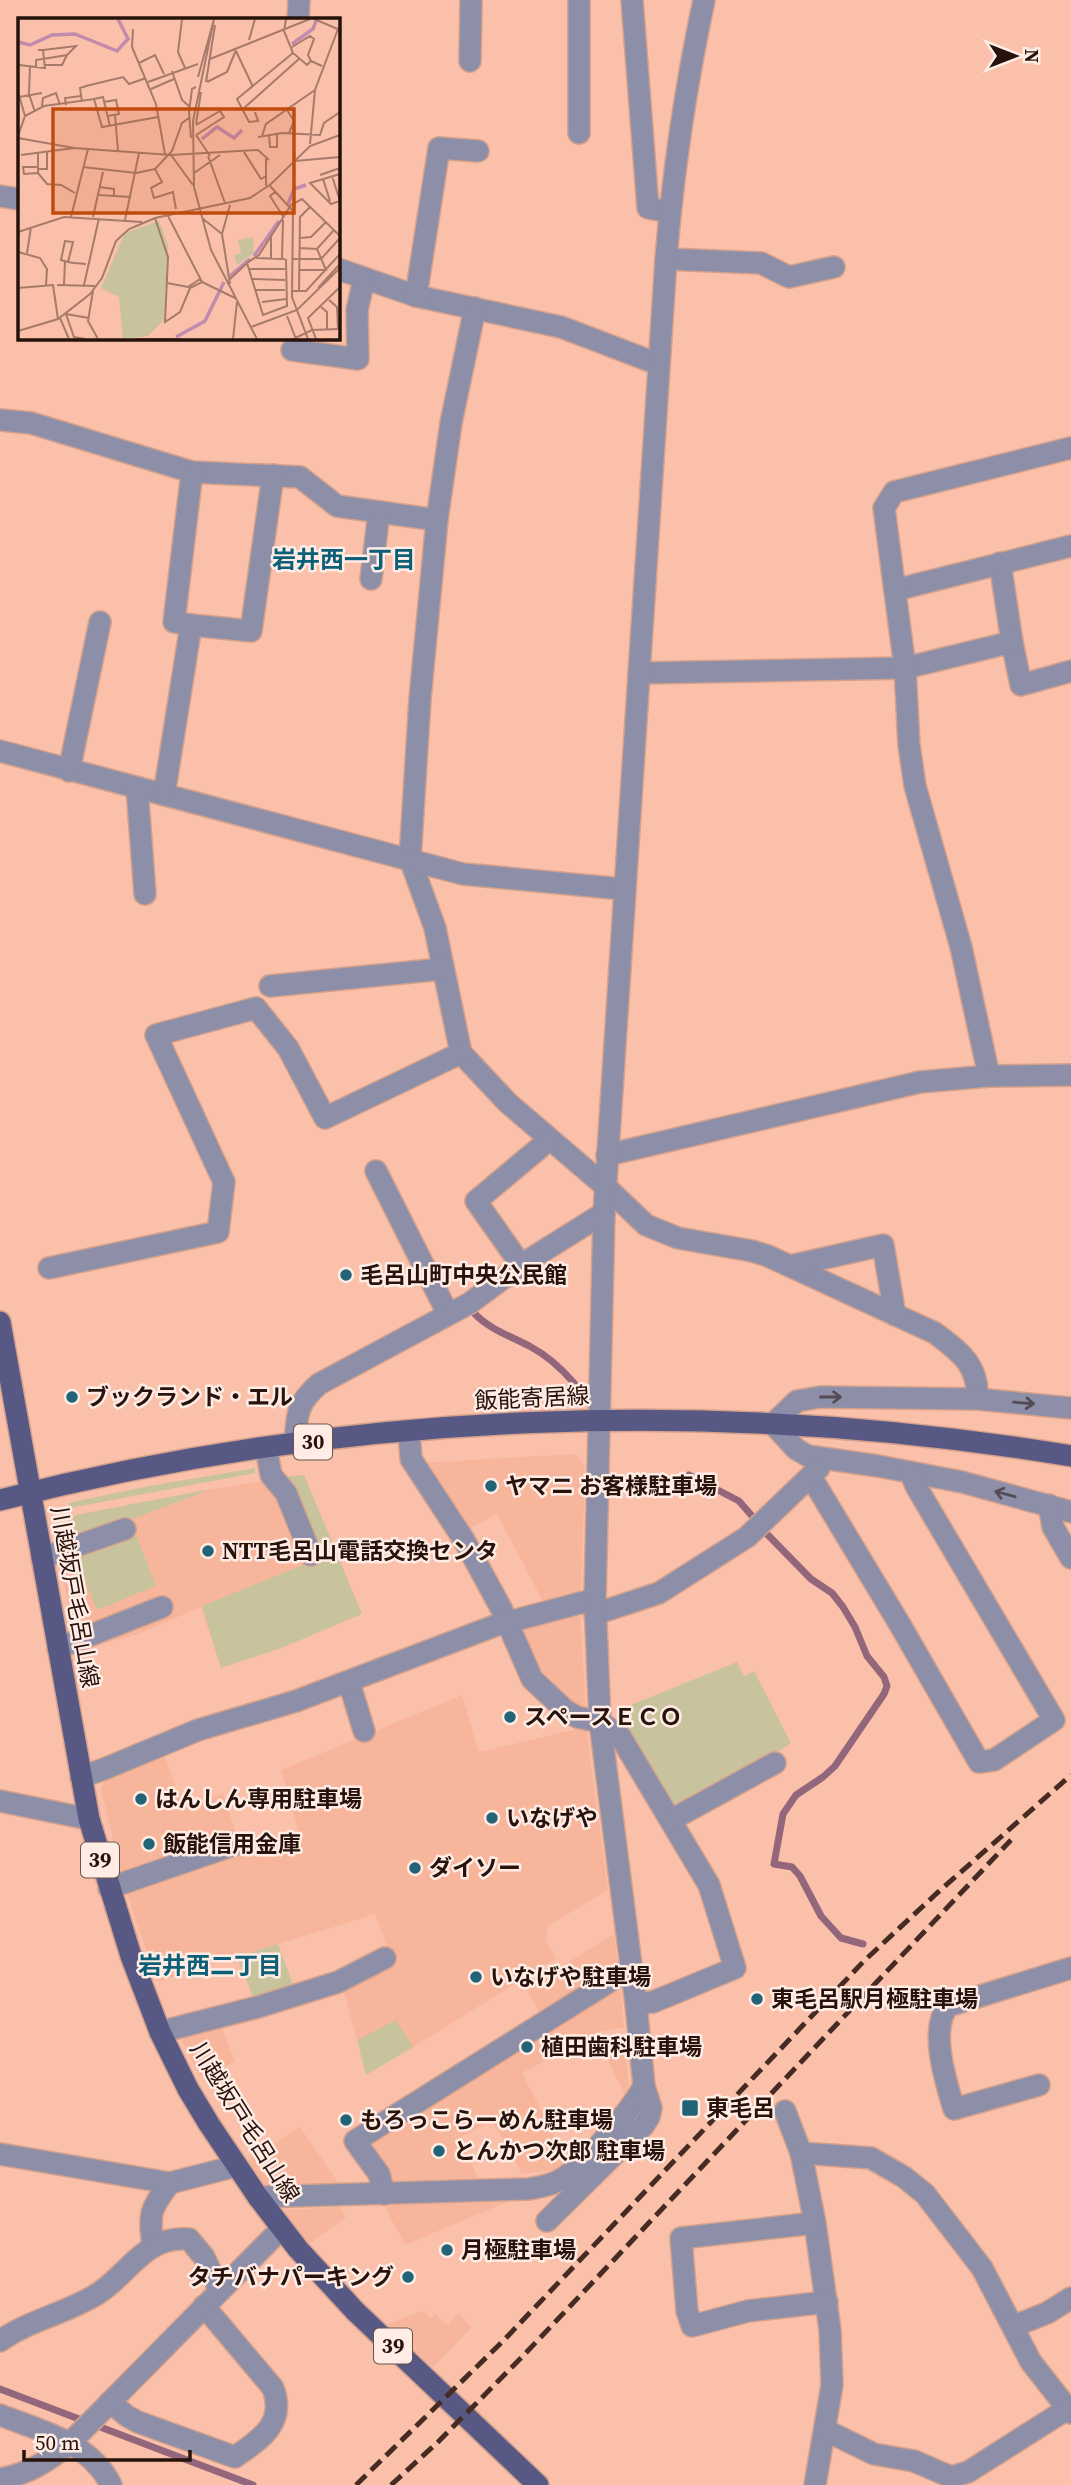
<svg xmlns="http://www.w3.org/2000/svg" width="1071" height="2485" font-family="'Source Serif 4','Noto Sans JP',serif">
<style>
.built{fill:#f7b69c}
.green{fill:#c8c39c}
.lines{fill:none;stroke-linecap:round;stroke-linejoin:round}
.stream{stroke:#94667c;stroke-width:7}
.minor-casing{stroke:#d4a18d;stroke-width:24}
.major-casing{stroke:#d4a18d;stroke-width:24}
.minor{stroke:#8d8fa8;stroke-width:21}
.major{stroke:#575884;stroke-width:21}
.rail{stroke:#452b21;stroke-width:5;stroke-dasharray:14 7;stroke-linecap:butt}
.oneway{stroke:#554b52}
.poi-dot{fill:#226378;stroke:#feece5;stroke-width:2.5}
.labels{text-anchor:middle;stroke-width:5;stroke-linejoin:round;paint-order:stroke}
.shield{fill:#feece5;stroke:#68544c;stroke-width:2}
.shield-label{font-size:21px;font-weight:bold;fill:#27130b}
.poi-label{font-size:23px;font-weight:bold;fill:#27130b;stroke:#feece5;text-anchor:start}
.street-label{font-size:23px;fill:#27130b;stroke:#feece5}
.neighbourhood-label{font-size:24px;font-weight:bold;fill:#0c5f76;stroke:#feece5}
.inset-river{fill:none;stroke:#c28aac;stroke-width:3.5}
.inset-road{fill:none;stroke:#a67b6a;stroke-width:2}
.view{fill:#c14b0c;fill-opacity:0.15;stroke:#c14b0c;stroke-width:3.5}
.inset-edge{fill:none;stroke:#27130b;stroke-width:3.5}
</style>
<rect width="100%" height="100%" fill="#fac0aa"/>
<g class="built">
<polygon points="575,1454 585,1467 581,1593 546,1607 497,1514 463,1532 419,1463"/>
<polygon points="304,1475 362,1614 281,1648 221,1668 201,1607 136,1635 76,1651 56,1536 76,1515 212,1489"/>
<polygon points="580,1608 586,1714 536,1676 514,1625"/>
<polygon points="462,1695 479,1752 586,1727 608,1890 548,1926 545,1940 557,1958 413,2047 396,2021 357,2040 343,1989 393,1963 375,1914 157,1982 125,1888 241,1849 299,1834 281,1770"/>
<polygon points="163,1750 183,1809 223,1793 237,1837 122,1877 101,1789 108,1775"/>
<polygon points="614,1934 618,1965 543,2017 526,1988"/>
<polygon points="620,1987 624,2027 601,2031 522,2073 568,2162 561,2169 522,2174 492,2121 459,2138 478,2178 391,2181 363,2141"/>
<polygon points="221,2025 235,2062 200,2076 179,2036"/>
<polygon points="626,2052 629,2099 628,2100 604,2053"/>
<polygon points="300,2127 339,2184 265,2186 248,2160"/>
<polygon points="507,2202 405,2245 384,2205"/>
<polygon points="340,2207 346,2217 309,2244 283,2210"/>
<polygon points="423,2311 431,2318 435,2314 447,2325 458,2314 472,2327 433,2367 387,2324"/>
</g>
<g class="green">
<polygon points="255,1468 255,1473 70,1508 68,1503 144,1487"/>
<polygon points="304,1475 362,1614 281,1648 221,1668 202,1606 318,1559 285,1477"/>
<polygon points="212,1489 130,1520 129,1518 64,1540 60,1532 76,1515"/>
<polygon points="136,1534 156,1586 97,1610 76,1558"/>
<polygon points="737,1662 744,1676 754,1671 791,1743 735,1779 671,1811 616,1711"/>
<polygon points="278,1944 294,1987 254,1999 237,1957"/>
<polygon points="396,2020 413,2047 366,2075 357,2040"/>
</g>
<g class="lines">
<g class="stream">
<path d="M474,1313C490,1330 511,1336 531,1347C548,1356 561,1368 574,1383"/>
<polyline points="689,1475 739,1501 752,1516"/>
<polyline points="766,1533 811,1579 832,1593 843,1607 855,1627 867,1656 884,1677 887,1686 884,1694 835,1766 823,1777 796,1795 783,1814 774,1864 792,1867 800,1876 821,1916 841,1938 863,1944"/>
<polyline points="0,2389 253,2485"/>
</g>
<g class="minor-casing">
<g id="minor">
<polyline points="579,0 579,133"/>
<polyline points="632,0 648,208 670,212"/>
<polyline points="298,19 299,0"/>
<polyline points="470,61 471,0"/>
<polyline points="0,196 19,199"/>
<polyline points="666,259 761,263 789,277 834,267"/>
<polyline points="338,269 416,296 561,327 658,364"/>
<polyline points="416,296 439,148 478,151"/>
<path d="M475,308L451,423L437,520L420,699L410,859L435,928L461,1053L508,1103L606,1187L646,1225L678,1238L752,1251L768,1256L935,1333C960,1352 979,1365 977,1399"/>
<polyline points="292,350 358,359 357,310 364,279"/>
<polyline points="0,420 31,423 192,472 300,477 337,506 437,520"/>
<polyline points="1000,563 1012,642 1021,685 1071,671"/>
<polyline points="371,579 379,512"/>
<polyline points="895,590 1071,546"/>
<polyline points="191,625 251,631 273,475"/>
<polyline points="639,673 905,668 1012,642"/>
<polyline points="0,751 463,874 623,889"/>
<polyline points="69,771 100,622"/>
<polyline points="137,788 145,894"/>
<polyline points="164,795 191,625 174,622 192,472"/>
<polyline points="270,986 442,969"/>
<polyline points="989,1076 961,947 915,786 909,745 905,668 884,508 894,492 1071,448"/>
<polyline points="607,1155 920,1082 989,1076 1071,1075"/>
<polyline points="376,1171 448,1314"/>
<polyline points="521,1265 476,1201 549,1140"/>
<polyline points="790,1266 883,1245 895,1315"/>
<polyline points="49,1268 218,1232 224,1182 156,1035 256,1008 288,1048 325,1118 461,1053"/>
<polyline points="1071,1408 977,1399 820,1397 797,1401 773,1424 796,1449 808,1456 878,1466 962,1482 1071,1512"/>
<polyline points="409,1431 411,1459 464,1540 501,1608 532,1679 565,1710 577,1717 600,1722 620,1736 709,1885 735,1968 653,2002 636,2004"/>
<path d="M295,1444C297,1415 296,1404 319,1384L470,1303L521,1265L604,1213"/>
<polyline points="266,1447 271,1475 286,1493 311,1555"/>
<polyline points="811,1477 899,1623 979,1762 994,1760 1054,1720 917,1488 910,1472"/>
<polyline points="1049,1505 1053,1527 1071,1558"/>
<polyline points="42,1558 125,1529"/>
<polyline points="595,1614 659,1593 747,1537 819,1468"/>
<polyline points="58,1648 162,1607"/>
<polyline points="349,1682 364,1731"/>
<polyline points="81,1777 104,1769 198,1730 296,1701 497,1625 595,1599"/>
<polyline points="0,1801 89,1819"/>
<polyline points="671,1820 775,1763"/>
<polyline points="109,1888 234,1845"/>
<polyline points="160,2032 258,2007 338,1982 385,1958"/>
<path d="M1039,2085L954,2109C946,2083 929,2029 948,2006L1071,1968"/>
<polyline points="785,2111 801,2153 815,2223 830,2330 832,2385 815,2485"/>
<polyline points="801,2153 871,2158 904,2177 925,2194 982,2268 1031,2362 1071,2413"/>
<polyline points="0,2154 170,2183 236,2166"/>
<polyline points="384,2194 379,2174 355,2141 631,1968"/>
<path d="M258,2197L528,2189C539,2187 550,2186 560,2180C584,2167 630,2111 644,2086"/>
<path d="M547,2221L644,2125L649,2117L651,2108L644,2086L636,2004L600,1722L595,1599L604,1213L666,259C673,172 686,85 704,0"/>
<polyline points="815,2223 681,2238 687,2311 692,2326 748,2311 827,2302"/>
<path d="M153,2247C149,2214 149,2210 170,2183"/>
<polyline points="1014,2326 1047,2313 1071,2298"/>
<path d="M0,2341C28,2321 63,2314 94,2296C128,2277 143,2235 189,2239L204,2257L220,2291"/>
<path d="M110,2402L127,2416L138,2422L235,2457C261,2439 286,2423 273,2388L204,2306"/>
<path d="M0,2415C41,2431 90,2442 111,2485"/>
<polyline points="825,2430 874,2454 914,2461 951,2477 968,2472 1067,2409"/>
<path d="M0,2479C29,2474 48,2461 70,2443L281,2229"/>
</g>
</g>
<g class="major-casing">
<g id="major">
<polyline points="0,1322 89,1819 131,1956 160,2032 188,2089 209,2124 258,2197 298,2249 355,2311 538,2485"/>
<path d="M0,1500C347,1411 718,1397 1071,1456"/>
</g>
</g>
<use href="#minor" class="minor"/>
<use href="#major" class="major"/>
<g class="rail">
<polyline points="356,2485 504,2340 864,1961 936,1894 1071,1775"/>
<polyline points="391,2485 438,2442 522,2357 1011,1840"/>
</g>
</g>
<defs><path id="oneway-shaft" d="M-6 0H5M1.5-3L5.5 0L1.5 3" fill="none" stroke-width="1.6" stroke-linecap="round" stroke-linejoin="round" transform="scale(1.75)"/></defs>
<g class="oneway">
<use href="#oneway-shaft" transform="translate(831 1397)"/>
<use href="#oneway-shaft" transform="translate(1024 1403) rotate(5)"/>
<use href="#oneway-shaft" transform="translate(1005 1494) rotate(-165)"/>
</g>
<g class="poi-dot">
<circle cx="346" cy="1275" r="7"/>
<circle cx="72" cy="1397" r="7"/>
<circle cx="491" cy="1486" r="7"/>
<circle cx="208" cy="1551" r="7"/>
<circle cx="510" cy="1717" r="7"/>
<circle cx="141" cy="1799" r="7"/>
<circle cx="492" cy="1818" r="7"/>
<circle cx="149" cy="1844" r="7"/>
<circle cx="415" cy="1868" r="7"/>
<circle cx="476" cy="1977" r="7"/>
<circle cx="757" cy="1999" r="7"/>
<circle cx="527" cy="2047" r="7"/>
<rect x="681" y="2099" width="18" height="18" rx="3.5"/>
<circle cx="346" cy="2120" r="7"/>
<circle cx="439" cy="2151" r="7"/>
<circle cx="447" cy="2250" r="7"/>
<circle cx="408" cy="2277" r="7"/>
</g>
<g class="labels">
<g class="shield">
<rect x="294" y="1424.5" width="38" height="35" rx="5"/>
<rect x="81" y="1842.5" width="38" height="35" rx="5"/>
<rect x="374" y="2328.5" width="38" height="35" rx="5"/>
</g>
<g class="shield-label">
<text x="313" y="1449">30</text>
<text x="100" y="1867">39</text>
<text x="393" y="2353">39</text>
</g>
<g class="poi-label">
<text x="360" y="1283">毛呂山町中央公民館</text>
<text x="86" y="1405">ブックランド・エル</text>
<text x="505" y="1494">ヤマニ お客様駐車場</text>
<text x="222" y="1559">NTT毛呂山電話交換センタ</text>
<text x="524" y="1725">スペースＥＣＯ</text>
<text x="155" y="1807">はんしん専用駐車場</text>
<text x="506" y="1826">いなげや</text>
<text x="163" y="1852">飯能信用金庫</text>
<text x="429" y="1876">ダイソー</text>
<text x="490" y="1985">いなげや駐車場</text>
<text x="771" y="2007">東毛呂駅月極駐車場</text>
<text x="541" y="2055">植田歯科駐車場</text>
<text x="706" y="2116">東毛呂</text>
<text x="360" y="2128">もろっこらーめん駐車場</text>
<text x="453" y="2159">とんかつ次郎 駐車場</text>
<text x="461" y="2258">月極駐車場</text>
<text x="394" y="2285" text-anchor="end">タチバナパーキング</text>
</g>
<g class="street-label">
<text transform="translate(532 1398) rotate(-3)" y="8">飯能寄居線</text>
<text transform="translate(75 1597) rotate(80)" y="8">川越坂戸毛呂山線</text>
<text transform="translate(245 2122) rotate(58)" y="8">川越坂戸毛呂山線</text>
</g>
<g class="neighbourhood-label">
<text x="344" y="568">岩井西一丁目</text>
<text x="210" y="1974">岩井西二丁目</text>
</g>
</g>
<g transform="translate(18 18)">
<rect width="322" height="322" fill="#fac0aa"/>
<path d="M141,203L150,226L146,302L130,318L105,321L101,279L83,270L107,215ZM235,219L236,235L219,247L216,237L223,235L220,222Z" fill="#c8c39c"/>
<path class="inset-river" d="M0,24L12,27L34,17L57,16L99,33L110,21L100,1M274,26L295,11L298,3M184,121L199,109L216,120L224,112M270,186L276,171L288,167M236,238L261,203M212,258L232,241M158,319L187,303L206,264"/>
<path class="inset-road" d="M164,1L160,34L167,50M196,1L175,103L176,169L193,232L239,321M268,1L266,13L275,35L289,47L293,43L304,48M296,1L322,12M115,11L114,29L138,86L147,136M231,22L237,1M274,29L292,18L296,21L290,37L293,43M218,33L235,69M192,41L292,1M121,45L137,37L146,56M1,47L27,50L25,32H20M27,47H44L49,37M12,49L11,76L17,94M18,50V42L49,37L58,28L25,32M154,53L164,82L172,89M180,59L195,5M130,64L180,46M188,64L197,7M189,64L209,54L218,32M133,71L156,61M0,74L7,98M1,79L24,75M76,81L85,79L92,108M64,84L62,70L68,68L105,59L111,66L128,60M86,84L98,82L101,96L90,98M48,87L47,80L63,78M24,88L25,80L38,75L42,87M226,90L282,40M269,92L276,103L271,115M237,94L240,103L231,104L219,81L275,35M97,97L100,133M178,106L183,74M178,107L202,93L206,99L178,117M251,116L252,129H259V115M178,117L192,138M0,118L7,98L26,88L76,81L84,109L140,99M244,118L248,106L297,72M240,119L264,115L302,117L306,105L322,94M0,120L56,130L153,137L240,132L251,142M173,120L171,94L174,71L178,69M292,126L297,72L320,11M20,134V155L6,156L5,149H20M226,134L243,161L248,158M3,137L56,130M153,137L175,167M190,138L207,185M248,140V168M277,143L322,139M65,149L118,155L137,151L154,133L164,105L171,100M20,151H29V134M137,151L144,164L133,170L136,180L155,174L158,191M20,155L29,166L43,167L57,175M176,155L202,137M322,156L292,165L313,186L322,183M302,157L322,150M314,158L322,183M305,161L312,183M252,168L275,193L274,279L290,321M81,169L96,171V177M257,174L252,178L266,200M81,177L112,179M150,198L184,264L217,280M53,199L70,131M75,199L85,154M137,200L150,239L147,304L162,294L172,270L184,264M184,200L204,216M107,202L121,135M0,214L46,199L124,204M282,220L293,219L308,204M282,230L299,231L316,212M0,234L22,240L29,251L28,267M9,235L13,209M238,240L267,241M253,241V217M264,241L265,202M268,241L269,288L245,297L229,245L241,237L273,187L284,181L322,218M275,241H303L322,220M50,244L55,224L47,223L43,242L50,244L56,245L68,246M231,251H267M282,252H308L299,231M212,261L228,246M234,261L267,262M149,265L170,269L182,261M212,266L204,216L212,187M39,267L77,268M46,267L47,243M66,267L81,200M0,270L35,267L40,301M300,270L322,246M237,272H267M75,273L70,303L80,321M274,273H288L322,236M281,273L282,199L292,189M311,282L319,289L320,311M244,284L268,281M303,289L309,294V311M269,298L278,321M42,300L51,321M233,309L279,292L322,250M0,313L40,301L72,276L84,260L98,223L111,211L137,200L232,180L253,166L292,128L322,117M67,321L56,319L48,296L71,300M117,321H164M215,321L219,284M275,321L294,312L322,311M298,321L290,300L322,269"/>
<path class="view" d="M35,91H276V195H35Z"/>
<rect width="322" height="322" class="inset-edge"/>
</g>
<g transform="translate(1015 56) rotate(90)" stroke="#feece5" stroke-width="5" paint-order="stroke">
<path d="M0-5L12 26L0 18L-12 26Z" fill="#27130b"/>
<text y="-10" font-size="19" font-weight="bold" text-anchor="middle" fill="#27130b">N</text>
</g>
<path d="M24 2450v10h166v-10" fill="none" stroke="#27130b" stroke-width="3.5"/>
<text x="35" y="2450" font-size="21" fill="#27130b" stroke="#feece5" stroke-width="5" paint-order="stroke">50 m</text>
</svg>
